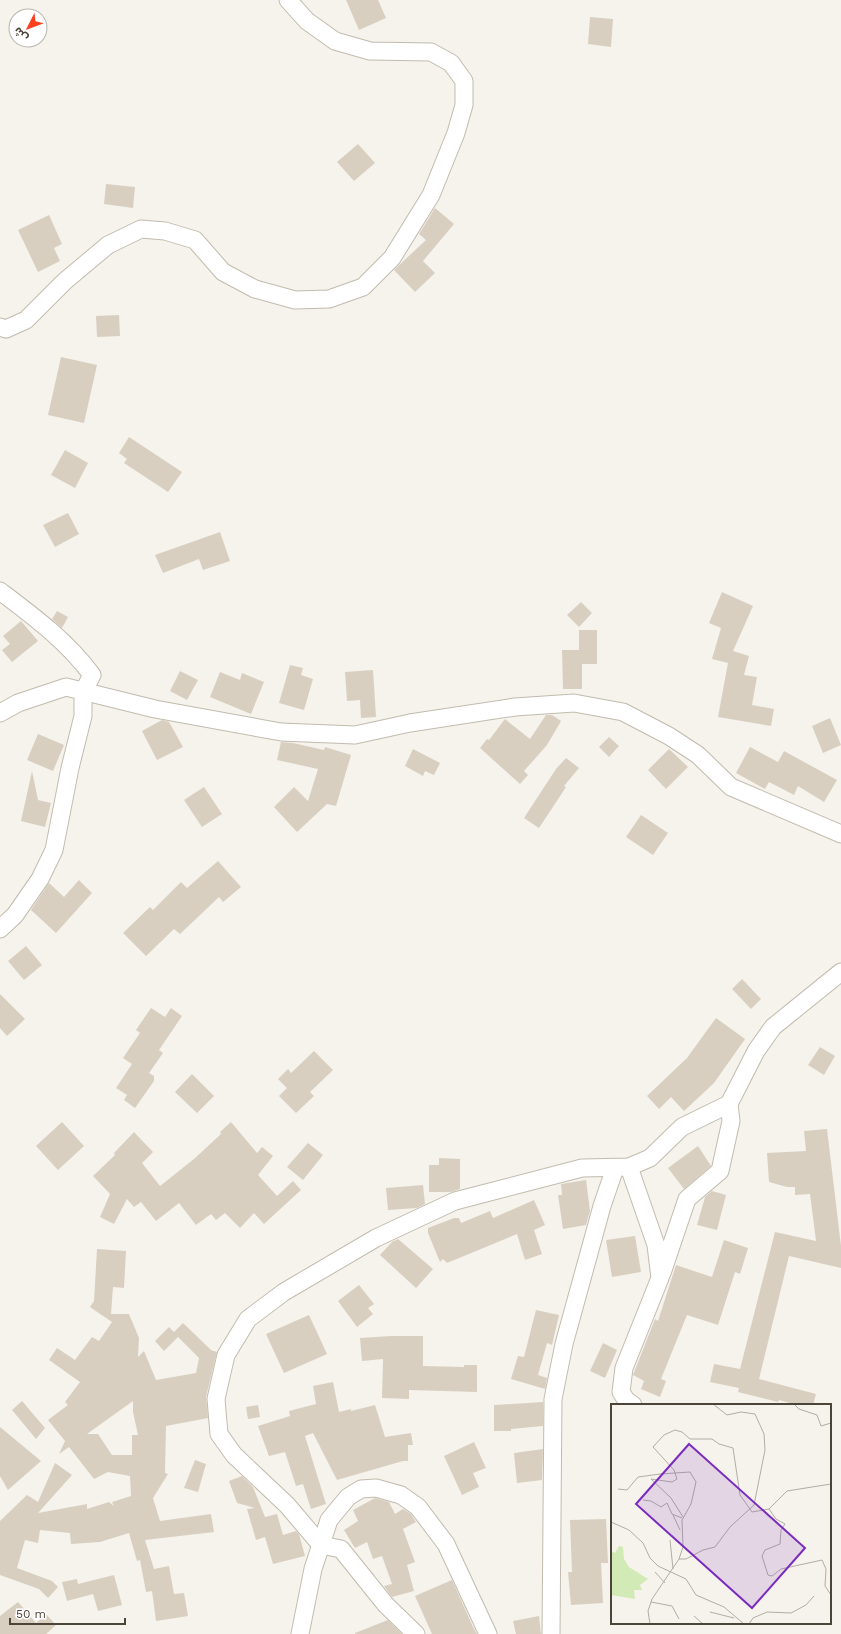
<svg xmlns="http://www.w3.org/2000/svg" width="841" height="1634" font-family="'Work Sans','Noto Sans Arabic',sans-serif">
<style>
.building{fill:#d8cfc1;fill-rule:evenodd}
.lines{fill:none;stroke-linecap:round;stroke-linejoin:round}
.minor-casing{stroke:#c2bbae;stroke-width:19}
.minor{stroke:#fff;stroke-width:17}
.inset-road{fill:none;stroke:#b2ada4;stroke-width:1}
.view{fill:#7b2cbf;fill-opacity:0.15;stroke:#7b2cbf;stroke-width:2}
.inset-edge{fill:none;stroke:#4b4439;stroke-width:2}
</style>
<rect width="100%" height="100%" fill="#f6f3ec"/>
<g class="building">
<polygon points="346,0 378,0 386,18 359,30"/>
<polygon points="590,17 613,19 611,47 588,44"/>
<polygon points="358,144 375,163 354,181 337,162"/>
<polygon points="106,184 135,187 133,208 104,204"/>
<polygon points="435,208 454,224 423,261 435,273 415,292 394,270 426,240 419,234"/>
<polygon points="49,215 62,244 54,248 60,261 38,272 18,230"/>
<polygon points="119,315 120,336 97,337 96,316"/>
<polygon points="61,357 97,365 84,423 48,415"/>
<polygon points="129,437 182,472 168,492 124,463 127,459 119,453"/>
<polygon points="65,450 88,463 75,488 51,475"/>
<polygon points="68,513 79,534 55,547 43,525"/>
<polygon points="220,532 230,561 203,570 199,559 163,573 155,555"/>
<polygon points="722,592 753,606 733,651 749,656 744,675 757,677 752,705 774,709 771,726 718,717 728,663 712,659 721,628 709,623"/>
<polygon points="581,602 592,613 579,627 567,615"/>
<polygon points="57,611 68,617 62,628 52,619"/>
<polygon points="21,621 38,641 12,662 2,650 10,644 3,636"/>
<polygon points="579,630 597,630 597,664 582,664 582,689 563,689 562,650 579,650"/>
<polygon points="290,665 303,668 301,675 313,679 304,710 279,703"/>
<polygon points="373,670 376,717 361,718 360,700 347,701 345,672"/>
<polygon points="180,671 198,680 187,700 170,691"/>
<polygon points="220,672 240,680 242,673 264,682 251,714 210,697"/>
<polygon points="546,715 552,715 561,721 547,745 524,771 528,775 520,784 480,748 487,739 489,740 505,719 530,739"/>
<polygon points="830,718 841,745 823,753 812,726"/>
<polygon points="162,720 169,722 183,747 157,760 142,731"/>
<polygon points="38,734 64,745 53,771 27,760"/>
<polygon points="609,737 619,746 609,757 599,747"/>
<polygon points="281,742 293,743 324,750 325,747 351,755 336,806 327,804 297,832 274,807 294,787 308,801 318,769 277,760"/>
<polygon points="750,747 778,762 784,751 837,780 824,802 798,786 794,795 769,782 765,789 736,773"/>
<polygon points="413,749 440,763 434,775 425,771 423,776 405,766"/>
<polygon points="669,749 688,767 666,789 648,770"/>
<polygon points="566,758 579,768 564,786 566,787 539,828 524,818 556,769"/>
<polygon points="32,771 38,800 51,803 45,827 21,821"/>
<polygon points="204,787 222,814 202,827 184,800"/>
<polygon points="641,815 668,833 653,855 626,837"/>
<polygon points="218,861 241,887 223,902 219,897 180,934 174,929 146,956 123,933 150,907 153,910 181,882 187,888"/>
<polygon points="79,880 92,893 56,933 31,910 49,883 64,897"/>
<polygon points="26,946 42,965 24,980 8,961"/>
<polygon points="742,979 761,999 751,1009 732,989"/>
<polygon points="0,994 25,1019 7,1036 0,1028"/>
<polygon points="151,1008 165,1017 171,1008 182,1016 159,1050 163,1053 149,1073 154,1076 154,1081 135,1108 124,1100 127,1095 116,1088 132,1064 123,1058 140,1033 136,1030"/>
<polygon points="716,1018 745,1039 714,1083 684,1111 671,1097 659,1109 647,1096 687,1058"/>
<polygon points="820,1047 835,1056 824,1075 808,1065"/>
<polygon points="314,1051 333,1070 310,1092 314,1096 296,1113 279,1096 287,1088 278,1079 288,1069 291,1073"/>
<polygon points="192,1074 214,1096 197,1113 175,1092"/>
<polygon points="62,1122 84,1146 58,1170 36,1146"/>
<polygon points="231,1122 257,1153 262,1147 273,1156 258,1175 277,1196 293,1181 301,1190 264,1224 254,1213 240,1228 225,1213 216,1220 211,1214 196,1225 179,1203 156,1221 141,1202 134,1207 127,1199 114,1224 100,1217 110,1194 93,1176 115,1155 114,1153 134,1132 153,1152 142,1163 160,1186 194,1159 221,1134 220,1132"/>
<polygon points="827,1129 841,1246 841,1268 789,1256 759,1379 816,1394 813,1405 797,1405 779,1400 778,1402 738,1392 739,1388 710,1382 714,1364 740,1369 775,1232 816,1241 810,1194 795,1195 795,1187 787,1187 769,1182 767,1153 806,1151 804,1131"/>
<polygon points="308,1143 323,1155 303,1180 287,1167"/>
<polygon points="698,1146 711,1166 684,1189 668,1168"/>
<polygon points="439,1158 460,1159 460,1189 451,1192 429,1192 429,1165 439,1165"/>
<polygon points="586,1180 590,1211 586,1225 563,1229 558,1195 562,1195 561,1184"/>
<polygon points="423,1185 425,1204 417,1208 388,1210 386,1188"/>
<polygon points="712,1191 726,1195 717,1230 697,1225 705,1197"/>
<polygon points="534,1200 545,1225 534,1230 542,1254 525,1260 517,1234 447,1263 443,1259 440,1262 428,1233 428,1228 454,1218 459,1218 461,1223 490,1211 493,1218"/>
<polygon points="635,1236 641,1272 612,1277 606,1240"/>
<polygon points="398,1239 433,1269 416,1288 380,1255 392,1242"/>
<polygon points="724,1240 748,1248 740,1274 735,1272 718,1325 687,1315 661,1379 666,1381 660,1397 641,1389 644,1381 633,1375 655,1319 658,1321 676,1265 712,1277"/>
<path d="M97,1249L126,1251L124,1288L113,1287L111,1314H129L139,1338L138,1357L144,1351L156,1380L196,1373L199,1358L178,1337L164,1351L155,1341L169,1327L174,1332L183,1323L211,1350L217,1352L206,1397L208,1418L166,1426L165,1473L168,1474L153,1498L160,1521L211,1514L214,1532L145,1540L154,1569L169,1566L174,1594L184,1593L188,1616L156,1621L152,1591L146,1592L140,1560L137,1561L129,1533L100,1542L71,1544L70,1533L40,1530L38,1543L25,1540L17,1568L52,1581L58,1587L48,1598L39,1589L0,1575V1521L27,1495L38,1502L55,1463L72,1475L38,1513L87,1504V1509L109,1502L114,1506L112,1502L131,1496L130,1476L108,1472L94,1479L69,1447L59,1454L65,1441L48,1420L68,1405L65,1402L80,1382L49,1360L57,1348L75,1360L92,1337L99,1341L112,1322L90,1307L94,1301ZM133,1401V1412L138,1435H132V1455H112L98,1434H87Z"/>
<polygon points="359,1285 374,1304 368,1308 373,1314 357,1327 338,1301"/>
<polygon points="536,1310 559,1315 552,1345 547,1343 538,1375 547,1378 545,1389 511,1379 518,1356 524,1357"/>
<polygon points="309,1315 327,1354 284,1373 266,1334"/>
<polygon points="391,1336 423,1336 423,1366 464,1367 464,1365 477,1365 477,1392 409,1390 409,1399 382,1398 383,1359 362,1361 360,1338"/>
<polygon points="603,1343 617,1350 605,1378 590,1371"/>
<polygon points="333,1382 339,1412 351,1409 351,1411 375,1405 385,1437 411,1433 413,1445 408,1445 408,1461 403,1461 337,1480 313,1433 305,1436 326,1504 311,1509 303,1484 296,1486 285,1452 269,1456 258,1426 290,1416 289,1411 316,1404 313,1386"/>
<polygon points="22,1401 45,1428 36,1439 12,1410"/>
<polygon points="543,1402 543,1426 511,1429 511,1431 494,1431 494,1405"/>
<polygon points="258,1405 260,1417 248,1419 246,1407"/>
<polygon points="0,1427 41,1461 8,1490 0,1476"/>
<polygon points="474,1442 486,1468 473,1473 479,1487 462,1495 444,1456"/>
<polygon points="543,1449 542,1480 517,1483 514,1453"/>
<polygon points="195,1460 206,1464 198,1492 184,1488"/>
<polygon points="242,1476 253,1487 265,1517 277,1514 283,1535 296,1531 299,1534 305,1556 273,1564 265,1537 256,1540 247,1509 255,1508 237,1503 229,1481"/>
<polygon points="375,1498 389,1502 395,1514 403,1509 411,1514 416,1522 403,1529 415,1562 407,1565 414,1591 392,1597 384,1586 392,1584 382,1556 373,1559 367,1542 355,1548 344,1530 358,1521 353,1510"/>
<polygon points="606,1519 608,1563 601,1563 603,1603 571,1605 568,1572 572,1572 570,1520"/>
<polygon points="114,1575 122,1605 98,1611 93,1594 67,1601 62,1582 77,1579 78,1584"/>
<polygon points="452,1580 473,1627 477,1634 432,1634 415,1596"/>
<polygon points="18,1602 36,1623 46,1614 56,1625 46,1634 0,1634 0,1616"/>
<polygon points="539,1616 541,1634 516,1634 513,1621"/>
<polygon points="388,1620 402,1634 355,1634 355,1633"/>
</g>
<g class="lines">
<g class="minor-casing">
<g id="minor">
<polyline points="0,327 6,329 26,320 65,281 108,245 141,229 165,231 195,240 223,272 255,289 295,300 329,299 363,287 392,258 431,195 456,133 464,105 464,81 451,63 431,52 370,51 335,41 307,21 288,0"/>
<path d="M0,591C33,616 67,641 92,675L83,692V716L70,768L54,850L40,879L15,915L0,929"/>
<polyline points="0,713 18,703 66,687 155,709 281,732 355,735 410,723 515,707 574,703 623,712 669,736 698,755 731,787 841,834"/>
<polyline points="629,1167 656,1245 660,1278 624,1368 621,1392 626,1400 633,1405"/>
<polyline points="662,1273 687,1199 720,1171 731,1121 729,1104"/>
<polyline points="300,1634 313,1569 329,1520 348,1497 361,1489 376,1488 401,1495 418,1507 446,1544 488,1634"/>
<polyline points="416,1634 386,1605 341,1549 321,1545 287,1505 234,1455 219,1434 216,1399 226,1355 248,1319 284,1292 376,1238 455,1201 582,1168 629,1167 650,1158 682,1127 729,1104 756,1051 773,1027 841,972"/>
<polyline points="551,1634 553,1399 564,1344 602,1206 615,1168"/>
</g>
</g>
<use href="#minor" class="minor"/>
</g>
<g transform="translate(611 1404)">
<rect width="220" height="220" fill="#f6f3ec"/>
<path d="M8,142L12,143L13,155L18,163L37,175L29,181L31,186H23L24,195L0,191V147L4,149Z" fill="#d2eab5"/>
<path class="inset-road" d="M183,0L188,5L206,11L210,22L220,19M7,85L16,86L27,73L49,70L79,68L85,78L80,100L71,116L72,143L68,155L41,195L37,207L39,220M32,96L40,97L50,103L56,99L61,110L71,114M158,105L165,115L174,120L170,126L169,140L154,146L151,152L157,171L161,172L170,165L211,156L215,165L214,182L220,191M62,111L69,126M72,113L60,94L40,75L61,78L66,75L63,66L42,43L53,31L64,26L71,28L79,35H101L108,40L122,44L129,91L141,108L158,105L176,87L220,80M0,118L18,126L32,139L39,154L47,162L75,175L85,191L113,203L133,220M59,136L62,165M68,155H75L92,146L104,143L119,123L143,101L154,46L153,30L144,10L130,8L116,11L102,0M44,168L54,179M40,198L61,202L68,215M99,208L123,214M83,212L92,220M138,220L142,214L156,208L180,209L195,201L203,192"/>
<path class="view" d="M78,40L194,144L141,204L25,100Z"/>
<rect width="220" height="220" class="inset-edge"/>
</g>
<g transform="translate(28 28) rotate(228)"><circle r="19" fill="#ffffff" stroke="#b7b4b0"/>
<path d="M0-3L7 15L0 10L-7 15Z" fill="#fc3f1d"/>
<text y="-6" font-size="11" font-weight="bold" text-anchor="middle" fill="#4b4439">ش</text>
</g>
<path d="M10 1618v6h115v-6" fill="none" stroke="#4b4439" stroke-width="2"/>
<text x="16" y="1618" font-size="12" fill="#4b4439" stroke="#ffffff" stroke-width="3" paint-order="stroke">50 m</text>
</svg>
